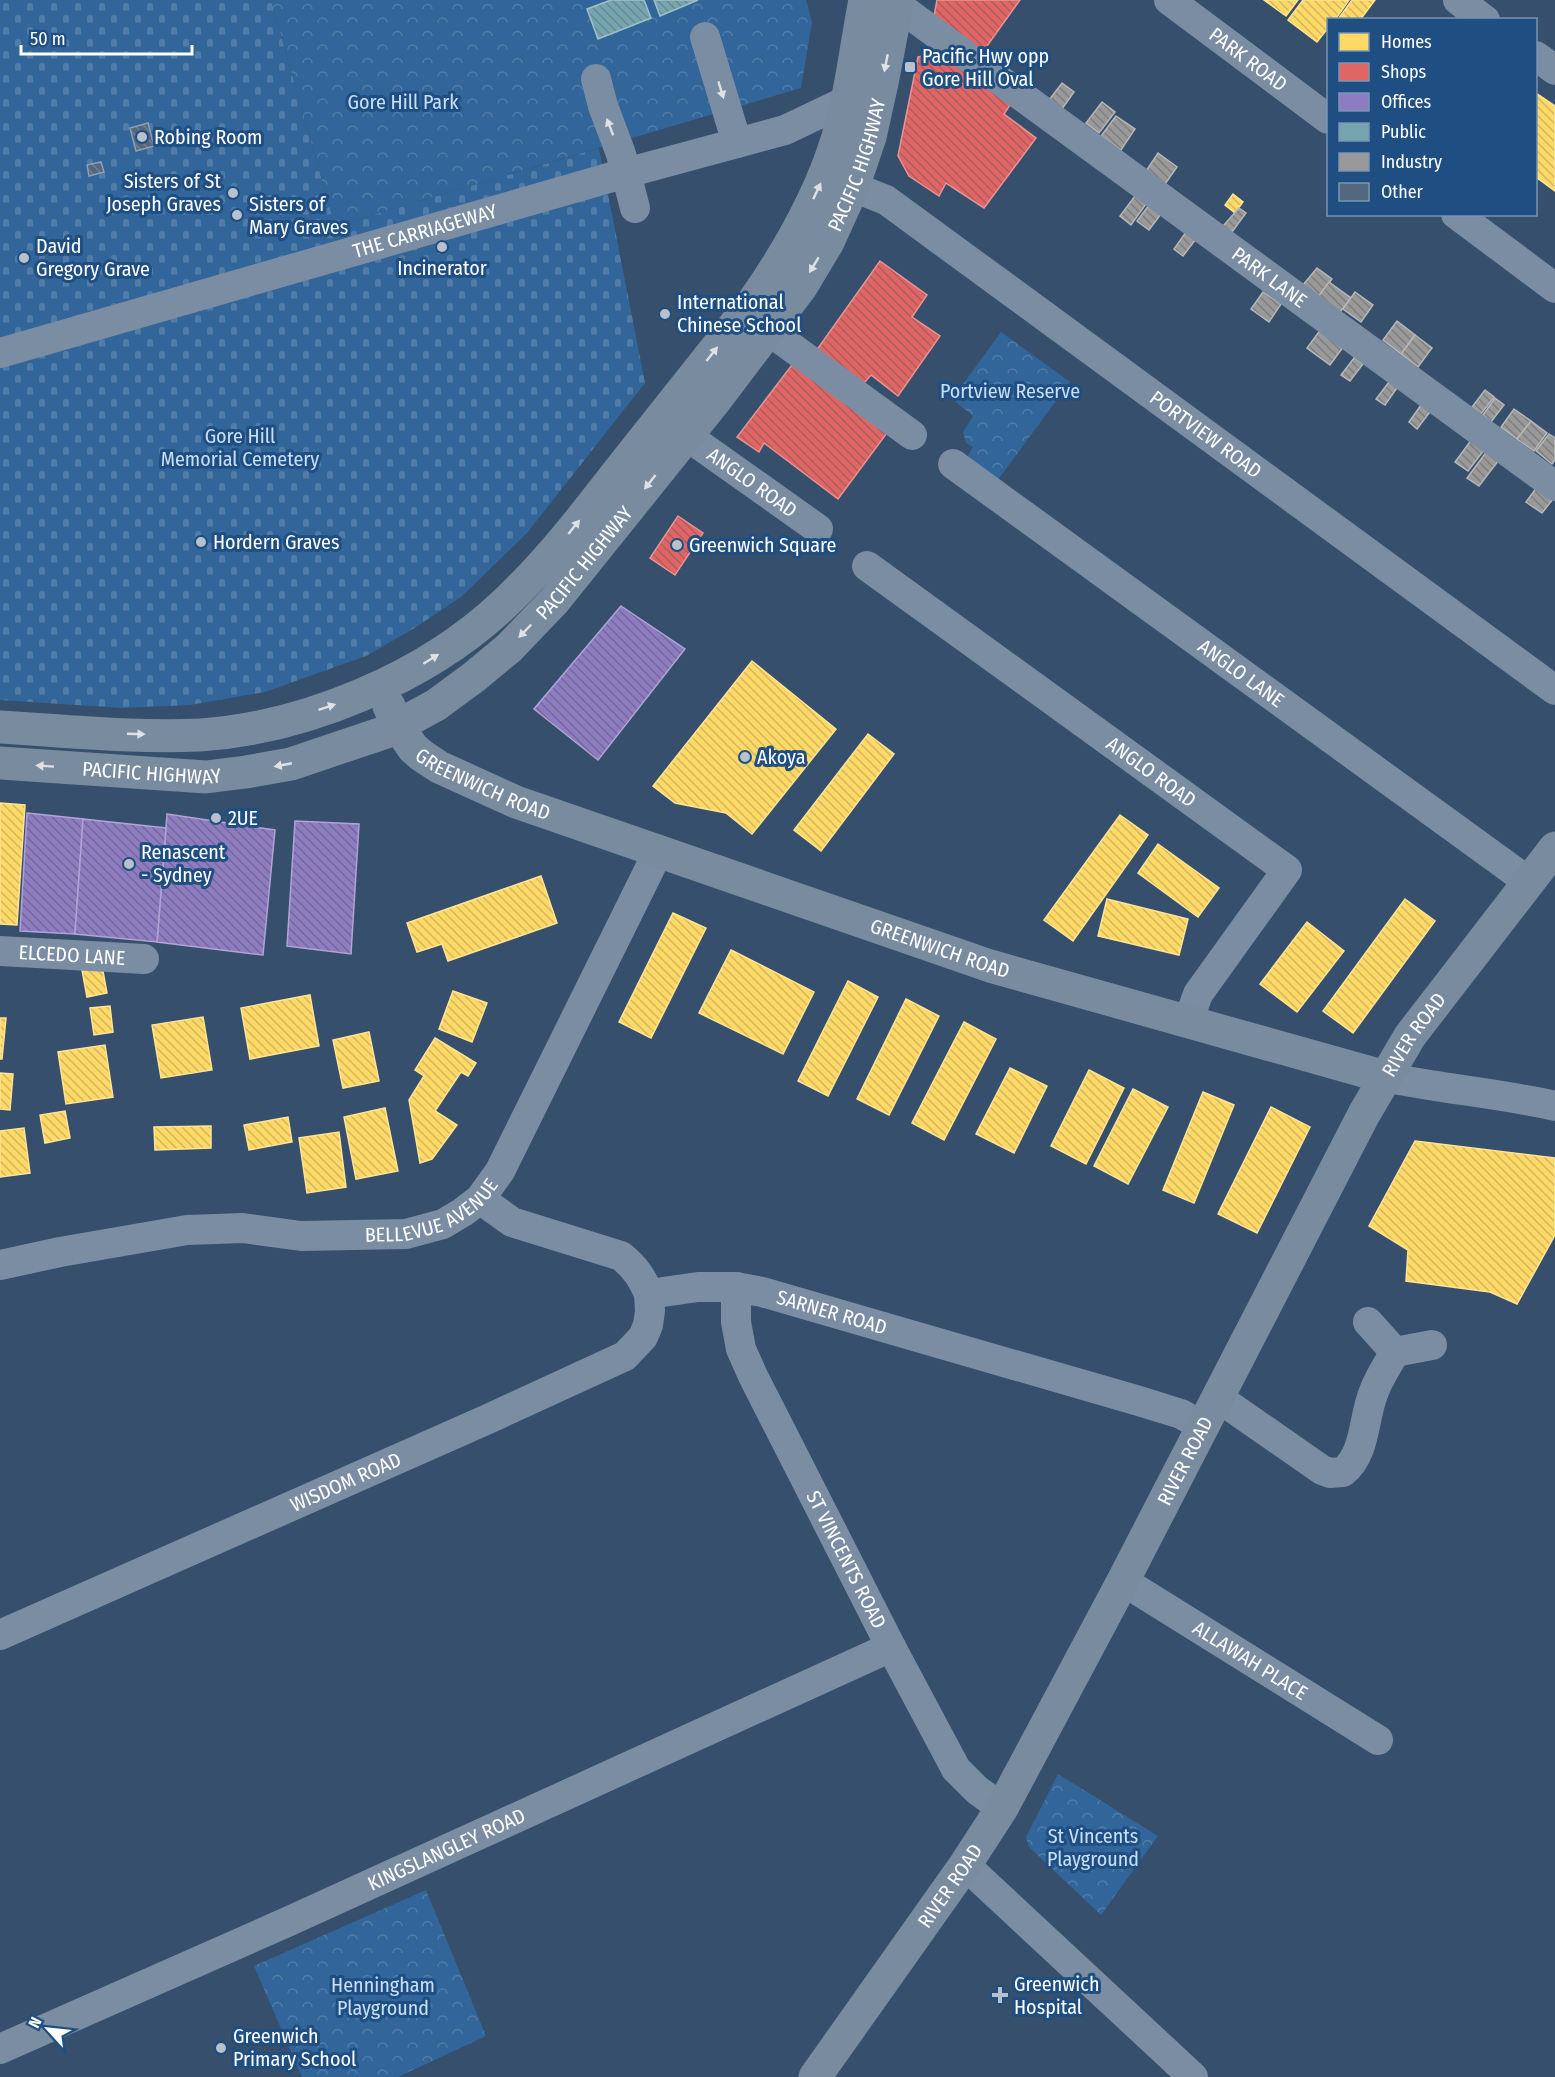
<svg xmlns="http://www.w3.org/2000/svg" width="1555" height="2077" font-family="'Fira Sans Condensed',sans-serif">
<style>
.cemetery{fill:url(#cemetery-stones)}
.park{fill:url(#park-crowns)}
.homes{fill:url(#homes-back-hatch);stroke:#ffe494;stroke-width:1.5}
.shops{fill:url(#shops-back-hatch);stroke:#e99494;stroke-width:1.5}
.offices{fill:url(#offices-back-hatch);stroke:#b0a3d5;stroke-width:1.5}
.public{fill:url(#public-back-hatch);stroke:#9fc0c7;stroke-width:1.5}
.industry{fill:url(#industry-back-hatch);stroke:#b8b8b8;stroke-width:1.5}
.building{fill:url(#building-back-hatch);stroke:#8e9fb0;stroke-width:1.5}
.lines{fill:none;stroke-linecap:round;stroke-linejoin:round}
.minor{stroke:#7b8da2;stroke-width:30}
.major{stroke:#798b9f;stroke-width:33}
.oneway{fill:#dee2e7}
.oneway2{fill:#dee2e8}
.poi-dot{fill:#b8c1cc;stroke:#1e4e82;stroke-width:2}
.labels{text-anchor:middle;stroke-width:6;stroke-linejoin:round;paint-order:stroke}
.poi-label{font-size:20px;fill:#fff;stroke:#1e4e82;text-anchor:start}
.street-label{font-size:20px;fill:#fff;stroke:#1e4e82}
.park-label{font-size:20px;fill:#c8e0f7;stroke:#1e4e82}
</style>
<defs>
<pattern id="cemetery-stones" width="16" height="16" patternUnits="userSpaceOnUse" patternTransform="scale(1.5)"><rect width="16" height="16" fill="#326599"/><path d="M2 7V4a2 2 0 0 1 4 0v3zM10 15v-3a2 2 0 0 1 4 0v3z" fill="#517ca8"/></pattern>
<pattern id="park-crowns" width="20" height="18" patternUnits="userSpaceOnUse" patternTransform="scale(1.5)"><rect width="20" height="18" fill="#326599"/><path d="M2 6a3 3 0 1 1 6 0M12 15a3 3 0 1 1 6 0" fill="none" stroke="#517ca8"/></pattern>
<pattern id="homes-back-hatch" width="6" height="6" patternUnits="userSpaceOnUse" patternTransform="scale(1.5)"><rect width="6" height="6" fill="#ffd966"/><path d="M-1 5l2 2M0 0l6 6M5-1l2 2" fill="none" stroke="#d2b660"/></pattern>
<pattern id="shops-back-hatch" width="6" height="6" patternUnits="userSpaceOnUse" patternTransform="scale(1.5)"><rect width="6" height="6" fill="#e06666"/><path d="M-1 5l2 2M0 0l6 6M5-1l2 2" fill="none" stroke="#ac5d5d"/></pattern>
<pattern id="offices-back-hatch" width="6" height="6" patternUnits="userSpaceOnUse" patternTransform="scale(1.5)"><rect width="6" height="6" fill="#8e7cc3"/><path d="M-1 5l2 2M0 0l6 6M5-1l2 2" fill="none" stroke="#746993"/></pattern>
<pattern id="public-back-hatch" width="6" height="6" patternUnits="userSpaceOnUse" patternTransform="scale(1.5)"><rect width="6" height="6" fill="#76a5af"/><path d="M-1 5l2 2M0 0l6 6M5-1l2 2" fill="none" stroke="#698a91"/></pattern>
<pattern id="industry-back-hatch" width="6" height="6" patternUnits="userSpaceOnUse" patternTransform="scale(1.5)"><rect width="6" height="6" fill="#999"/><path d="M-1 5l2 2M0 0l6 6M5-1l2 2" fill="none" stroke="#7e7e7e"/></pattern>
<pattern id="building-back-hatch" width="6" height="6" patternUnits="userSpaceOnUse" patternTransform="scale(1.5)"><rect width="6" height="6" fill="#53687e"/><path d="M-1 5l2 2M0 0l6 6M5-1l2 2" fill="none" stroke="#6d7f91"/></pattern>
</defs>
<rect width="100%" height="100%" fill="#354f6c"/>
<polygon class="cemetery" points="0,0 271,0 335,226 599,148 645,383 527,533 461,597 413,629 366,656 265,692 190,705 122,708 0,700"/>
<g class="park">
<polygon points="271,0 806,0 812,22 801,88 335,226"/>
<polygon points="1001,332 1070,382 997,481 966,459 973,447 966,443 963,432 973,416 952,399"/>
<polygon points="1058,1774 1158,1836 1101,1915 1029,1847 1026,1837"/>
<polygon points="426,1890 486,2036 398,2077 302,2077 254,1966"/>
</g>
<g class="homes">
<polygon points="1264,0 1298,0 1286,16"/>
<polygon points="1303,0 1349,0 1335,20 1328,20 1328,28 1317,42 1288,20"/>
<polygon points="1352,0 1375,0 1360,20 1341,20 1339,18"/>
<polygon points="1536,93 1555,106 1555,191 1536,177"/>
<polygon points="1233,194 1243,202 1235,213 1225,205"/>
<polygon points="752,661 836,729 752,834 726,813 675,803 653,786"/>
<polygon points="868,734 894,754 821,851 794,830"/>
<polygon points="0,803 25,805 17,925 0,924"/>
<polygon points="1120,815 1148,835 1073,941 1044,920"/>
<polygon points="1158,844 1219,888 1198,917 1138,873"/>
<polygon points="541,876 557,923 448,961 442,944 417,952 407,923"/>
<polygon points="1107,899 1188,919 1179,955 1098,936"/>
<polygon points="1405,899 1435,921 1353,1033 1323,1011"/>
<polygon points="673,913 706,928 651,1038 619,1022"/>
<polygon points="1307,922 1344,951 1297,1012 1260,984"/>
<polygon points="731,950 814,992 783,1054 699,1013"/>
<polygon points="102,966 107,993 87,997 82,970"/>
<polygon points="848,981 878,997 828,1096 798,1081"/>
<polygon points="453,991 487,1003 472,1042 439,1029"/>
<polygon points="310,995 319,1046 250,1059 241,1008"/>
<polygon points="906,999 939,1016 889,1115 857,1099"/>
<polygon points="110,1006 113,1032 94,1035 90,1008"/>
<polygon points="203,1017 212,1070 161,1078 152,1025"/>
<polygon points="0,1018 6,1018 2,1059 0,1059"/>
<polygon points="964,1022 996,1039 944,1140 912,1123"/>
<polygon points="369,1032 379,1081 343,1088 333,1040"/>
<polygon points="435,1038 476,1063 468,1076 461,1072 435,1111 457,1125 432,1159 420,1163 409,1100 424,1076 415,1070"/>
<polygon points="105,1045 113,1097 66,1104 58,1052"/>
<polygon points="1010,1068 1047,1086 1014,1153 976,1134"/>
<polygon points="1089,1070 1124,1088 1086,1164 1051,1146"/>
<polygon points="0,1073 13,1074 10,1110 0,1109"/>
<polygon points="1133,1089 1168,1107 1128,1184 1094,1166"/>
<polygon points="1203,1092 1234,1105 1194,1203 1163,1190"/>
<polygon points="1271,1107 1310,1127 1257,1233 1218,1214"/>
<polygon points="385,1108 398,1171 356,1179 344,1117"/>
<polygon points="65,1111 70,1138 45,1143 40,1115"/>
<polygon points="288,1117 292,1142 249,1150 244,1125"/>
<polygon points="211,1126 211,1148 155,1150 154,1127"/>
<polygon points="24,1128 30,1173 0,1177 0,1131"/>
<polygon points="339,1132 346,1187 307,1193 299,1138"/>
<polygon points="1415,1141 1555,1158 1555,1235 1517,1304 1490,1292 1406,1281 1408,1250 1369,1226"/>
</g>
<g class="shops">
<polygon points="937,0 1020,0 982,53 934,16"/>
<polygon points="938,51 1012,102 1004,114 1036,138 984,208 946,183 939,196 909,176 898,156 918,57"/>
<polygon points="880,261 927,295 912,317 940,336 898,396 871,375 864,383 816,351"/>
<polygon points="795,361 887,433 838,499 764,443 759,452 737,437"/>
<polygon points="678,516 703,533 675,575 650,558"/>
</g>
<g class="offices">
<polygon points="621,606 685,649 598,760 534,709"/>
<polygon points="27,813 83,819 75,934 20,931"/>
<polygon points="167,814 275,830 263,955 157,942"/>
<polygon points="83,819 166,828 157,942 75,934"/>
<polygon points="295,821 359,824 351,954 287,946"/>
</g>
<g class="public">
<polygon points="611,0 644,0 651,18 598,39 587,9"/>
<polygon points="654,0 698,0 660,16"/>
</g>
<g class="industry">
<polygon points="1062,83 1074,92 1062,109 1049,100"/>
<polygon points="1102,102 1115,112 1099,133 1086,123"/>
<polygon points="1116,116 1135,129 1121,150 1101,136"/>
<polygon points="1158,153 1177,167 1163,187 1144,174"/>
<polygon points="1135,196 1146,204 1131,225 1120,216"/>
<polygon points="1149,205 1161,214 1149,230 1137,221"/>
<polygon points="1239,208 1246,213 1232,232 1223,226"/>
<polygon points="1186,232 1196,239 1183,256 1174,249"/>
<polygon points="1317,268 1332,279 1318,297 1303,285"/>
<polygon points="1329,282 1351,298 1340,312 1318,297"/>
<polygon points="1263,292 1281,304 1269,322 1251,309"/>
<polygon points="1355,292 1373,305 1361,322 1343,309"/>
<polygon points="1397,321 1415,335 1401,354 1383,340"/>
<polygon points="1321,329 1344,346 1330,365 1307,348"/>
<polygon points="1415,335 1432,348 1418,367 1401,354"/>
<polygon points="1354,358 1363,364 1350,381 1341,375"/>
<polygon points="1389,382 1397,388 1385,405 1376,399"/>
<polygon points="1485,390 1494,397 1481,414 1472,407"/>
<polygon points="1495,398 1504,405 1491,422 1483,415"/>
<polygon points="1421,405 1430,412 1417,429 1409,422"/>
<polygon points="1514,409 1531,421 1517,439 1501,427"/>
<polygon points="1531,421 1547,433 1534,451 1517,439"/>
<polygon points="1549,434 1555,438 1555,460 1552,464 1536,451"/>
<polygon points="1472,439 1485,449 1468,471 1455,462"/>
<polygon points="1487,451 1499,460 1479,486 1467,478"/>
<polygon points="1537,487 1553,499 1542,513 1526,502"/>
</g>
<g class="building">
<polygon points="148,123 154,146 136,151 130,128"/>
<polygon points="101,162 104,172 89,176 87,165"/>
<polygon points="444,241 447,251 439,253 437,243"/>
</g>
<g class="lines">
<g class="minor">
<path id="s1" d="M1169,0L1328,119"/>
<polyline points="1458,0 1485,20"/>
<polyline points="897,5 980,66"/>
<polyline points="705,37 737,143"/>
<polyline points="1536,56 1555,70"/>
<path id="s2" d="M982,67L1555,486"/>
<polyline points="596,79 603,106 621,154 635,208"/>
<path id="s3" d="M853,187L886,200L1555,690"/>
<polyline points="1456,214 1555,288"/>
<polyline points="768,330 912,435"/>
<path id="s4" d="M0,353L626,173L785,130L846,101"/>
<path id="s5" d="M687,436L818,529"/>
<path id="s6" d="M953,464L1529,882"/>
<path id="s7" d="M867,566L1287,870L1198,994L1188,1022"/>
<path id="s8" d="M0,951L144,959"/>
<path d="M1385,1077C1441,1089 1499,1093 1555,1106"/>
<path id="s9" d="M480,1199L512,1222L621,1256C635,1267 642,1278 649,1294L698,1287H736L762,1292L1139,1401L1181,1414L1202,1426"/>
<path id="s10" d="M0,1265L60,1252L187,1230L243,1228L301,1236L406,1234L443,1224L463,1212L480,1199L500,1171L659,850"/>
<path id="s11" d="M736,1287V1322L741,1349L753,1376L891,1647L956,1769L977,1790L1002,1808"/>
<polyline points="1368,1322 1395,1352 1432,1345"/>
<path d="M1217,1397L1322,1470L1330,1473L1343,1472C1366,1453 1363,1420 1373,1394C1378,1379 1387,1366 1395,1352"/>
<path id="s12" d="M1123,1581L1378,1740"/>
<path id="s13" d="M0,1635L488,1419L625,1356L643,1337L648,1325L650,1311L649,1294"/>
<polyline points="965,1865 1193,2077"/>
<path id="s14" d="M0,2049L285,1923L891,1647"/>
</g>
<g class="major">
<path id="s15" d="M389,706L398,726L413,748L421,755L439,767L516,802L990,966L1385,1077"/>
<path d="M0,727C66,731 134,738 200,735C306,728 427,677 504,604C549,562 587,512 625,463C668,409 710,356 753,302C788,252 819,198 837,140C851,95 856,46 865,0"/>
<path id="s16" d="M0,763L206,777L246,772L291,764L386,732L436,705L474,677L509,648L555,600L714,402L801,287L828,242L853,187L870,137L882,83L898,0"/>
<path id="s17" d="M815,2077L965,1865L1002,1808L1123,1581L1364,1114L1410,1036L1555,848"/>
</g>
</g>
<defs><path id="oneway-solid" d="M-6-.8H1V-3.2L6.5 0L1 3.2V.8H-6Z" transform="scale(1.5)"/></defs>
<g class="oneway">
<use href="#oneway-solid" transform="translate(886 63) rotate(101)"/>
<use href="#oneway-solid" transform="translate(817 191) rotate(-65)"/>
<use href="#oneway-solid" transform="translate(814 265) rotate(121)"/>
<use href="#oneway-solid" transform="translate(712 354) rotate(-52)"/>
<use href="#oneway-solid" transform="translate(650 482) rotate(128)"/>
<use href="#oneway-solid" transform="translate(574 527) rotate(-51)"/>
<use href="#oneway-solid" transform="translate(525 631) rotate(134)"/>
<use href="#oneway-solid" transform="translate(431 659) rotate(-32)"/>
<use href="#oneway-solid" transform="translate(327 707) rotate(-18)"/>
<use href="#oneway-solid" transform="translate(136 734) rotate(2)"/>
<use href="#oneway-solid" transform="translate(283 765) rotate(169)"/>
<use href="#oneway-solid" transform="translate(45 766) rotate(-176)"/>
</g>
<g class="oneway2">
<use href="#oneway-solid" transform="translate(721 90) rotate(73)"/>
<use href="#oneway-solid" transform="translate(610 127) rotate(-111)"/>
</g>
<g class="poi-dot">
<rect x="904" y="61" width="12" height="12" rx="3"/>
<circle cx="142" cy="137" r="6"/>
<circle cx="233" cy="193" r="6"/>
<circle cx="237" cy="215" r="6"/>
<circle cx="442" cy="247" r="6"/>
<circle cx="24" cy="258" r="6"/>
<circle cx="665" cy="314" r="6"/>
<circle cx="201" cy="542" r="6"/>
<circle cx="677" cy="545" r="6"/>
<circle cx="745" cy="757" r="6"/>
<circle cx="216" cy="818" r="6"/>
<circle cx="129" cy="864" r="6"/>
<path d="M997 1986h6v6h6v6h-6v6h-6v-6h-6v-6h6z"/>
<circle cx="221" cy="2048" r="6"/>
</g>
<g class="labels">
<g class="poi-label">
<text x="922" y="63">Pacific Hwy opp<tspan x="922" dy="23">Gore Hill Oval</tspan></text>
<text x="154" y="144">Robing Room</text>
<text x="221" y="188" text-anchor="end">Sisters of St<tspan x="221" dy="23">Joseph Graves</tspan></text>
<text x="249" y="211">Sisters of<tspan x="249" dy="23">Mary Graves</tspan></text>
<text x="36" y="253">David<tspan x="36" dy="23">Gregory Grave</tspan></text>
<text x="442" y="275" text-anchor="middle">Incinerator</text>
<text x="677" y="309">International<tspan x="677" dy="23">Chinese School</tspan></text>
<text x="213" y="549">Hordern Graves</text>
<text x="689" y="552">Greenwich Square</text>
<text x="757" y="764">Akoya</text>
<text x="228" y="825">2UE</text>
<text x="141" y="859">Renascent<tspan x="141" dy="23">- Sydney</tspan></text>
<text x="1014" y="1991">Greenwich<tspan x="1014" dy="23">Hospital</tspan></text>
<text x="233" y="2043">Greenwich<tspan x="233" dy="23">Primary School</tspan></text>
</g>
<g class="street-label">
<text dy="7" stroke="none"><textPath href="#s1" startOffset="99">PARK ROAD</textPath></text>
<text dy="7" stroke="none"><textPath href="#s16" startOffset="1142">PACIFIC HIGHWAY</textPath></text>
<text dy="7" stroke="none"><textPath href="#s4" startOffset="442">THE CARRIAGEWAY</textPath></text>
<text dy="7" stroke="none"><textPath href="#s2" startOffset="356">PARK LANE</textPath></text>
<text dy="7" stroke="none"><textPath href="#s3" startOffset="432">PORTVIEW ROAD</textPath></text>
<text dy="7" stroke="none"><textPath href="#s5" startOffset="80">ANGLO ROAD</textPath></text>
<text dy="7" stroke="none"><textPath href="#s16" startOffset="656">PACIFIC HIGHWAY</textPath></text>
<text dy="7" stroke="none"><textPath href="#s6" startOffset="356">ANGLO LANE</textPath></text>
<text dy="7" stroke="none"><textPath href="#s16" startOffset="152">PACIFIC HIGHWAY</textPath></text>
<text dy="7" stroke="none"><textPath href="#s7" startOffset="351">ANGLO ROAD</textPath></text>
<text dy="7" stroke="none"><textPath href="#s15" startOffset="128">GREENWICH ROAD</textPath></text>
<text dy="7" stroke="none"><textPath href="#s15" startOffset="614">GREENWICH ROAD</textPath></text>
<text dy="7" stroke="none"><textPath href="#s8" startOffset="72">ELCEDO LANE</textPath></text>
<text dy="7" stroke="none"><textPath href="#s17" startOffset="1204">RIVER ROAD</textPath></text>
<text dy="7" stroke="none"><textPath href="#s10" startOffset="442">BELLEVUE AVENUE</textPath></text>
<text dy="7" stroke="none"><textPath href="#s9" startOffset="388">SARNER ROAD</textPath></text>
<text dy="7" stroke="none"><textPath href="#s17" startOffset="720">RIVER ROAD</textPath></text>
<text dy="7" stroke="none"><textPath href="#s13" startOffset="378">WISDOM ROAD</textPath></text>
<text dy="7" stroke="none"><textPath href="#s11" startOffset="298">ST VINCENTS ROAD</textPath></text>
<text dy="7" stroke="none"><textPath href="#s12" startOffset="150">ALLAWAH PLACE</textPath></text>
<text dy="7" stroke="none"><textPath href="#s14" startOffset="489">KINGSLANGLEY ROAD</textPath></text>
<text dy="7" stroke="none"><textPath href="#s17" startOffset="234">RIVER ROAD</textPath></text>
</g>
<g class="park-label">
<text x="403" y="109">Gore Hill Park</text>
<text x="1010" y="398">Portview Reserve</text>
<text x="240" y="443">Gore Hill<tspan x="240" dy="23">Memorial Cemetery</tspan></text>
<text x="1093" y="1843">St Vincents<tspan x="1093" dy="23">Playground</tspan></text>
<text x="383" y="1992">Henningham<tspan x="383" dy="23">Playground</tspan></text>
</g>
</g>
<rect x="1327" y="18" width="210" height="198" fill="#1e4e82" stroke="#7895b4" stroke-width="1.5"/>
<rect x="1339" y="33" width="30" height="18" fill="#ffd966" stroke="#7895b4" stroke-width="1.5"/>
<text x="1381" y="48" font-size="18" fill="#ffffff">Homes</text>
<rect x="1339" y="63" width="30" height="18" fill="#e06666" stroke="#7895b4" stroke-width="1.5"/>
<text x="1381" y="78" font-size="18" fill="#ffffff">Shops</text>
<rect x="1339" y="93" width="30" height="18" fill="#8e7cc3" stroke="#7895b4" stroke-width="1.5"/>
<text x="1381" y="108" font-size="18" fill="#ffffff">Offices</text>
<rect x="1339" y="123" width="30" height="18" fill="#76a5af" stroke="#7895b4" stroke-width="1.5"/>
<text x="1381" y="138" font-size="18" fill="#ffffff">Public</text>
<rect x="1339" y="153" width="30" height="18" fill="#999999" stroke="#7895b4" stroke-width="1.5"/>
<text x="1381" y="168" font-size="18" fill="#ffffff">Industry</text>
<rect x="1339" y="183" width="30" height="18" fill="#53687e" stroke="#7895b4" stroke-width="1.5"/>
<text x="1381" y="198" font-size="18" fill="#ffffff">Other</text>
<g transform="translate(48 2029) rotate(297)" stroke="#1e4e82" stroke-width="4.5" paint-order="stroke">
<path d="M0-4.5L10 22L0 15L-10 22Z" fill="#ffffff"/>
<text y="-9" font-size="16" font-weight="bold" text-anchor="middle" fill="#ffffff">N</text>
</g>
<path d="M21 45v9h171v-9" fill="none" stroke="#ffffff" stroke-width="3"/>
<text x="30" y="45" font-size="18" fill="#ffffff" stroke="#1e4e82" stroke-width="4.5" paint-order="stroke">50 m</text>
</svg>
